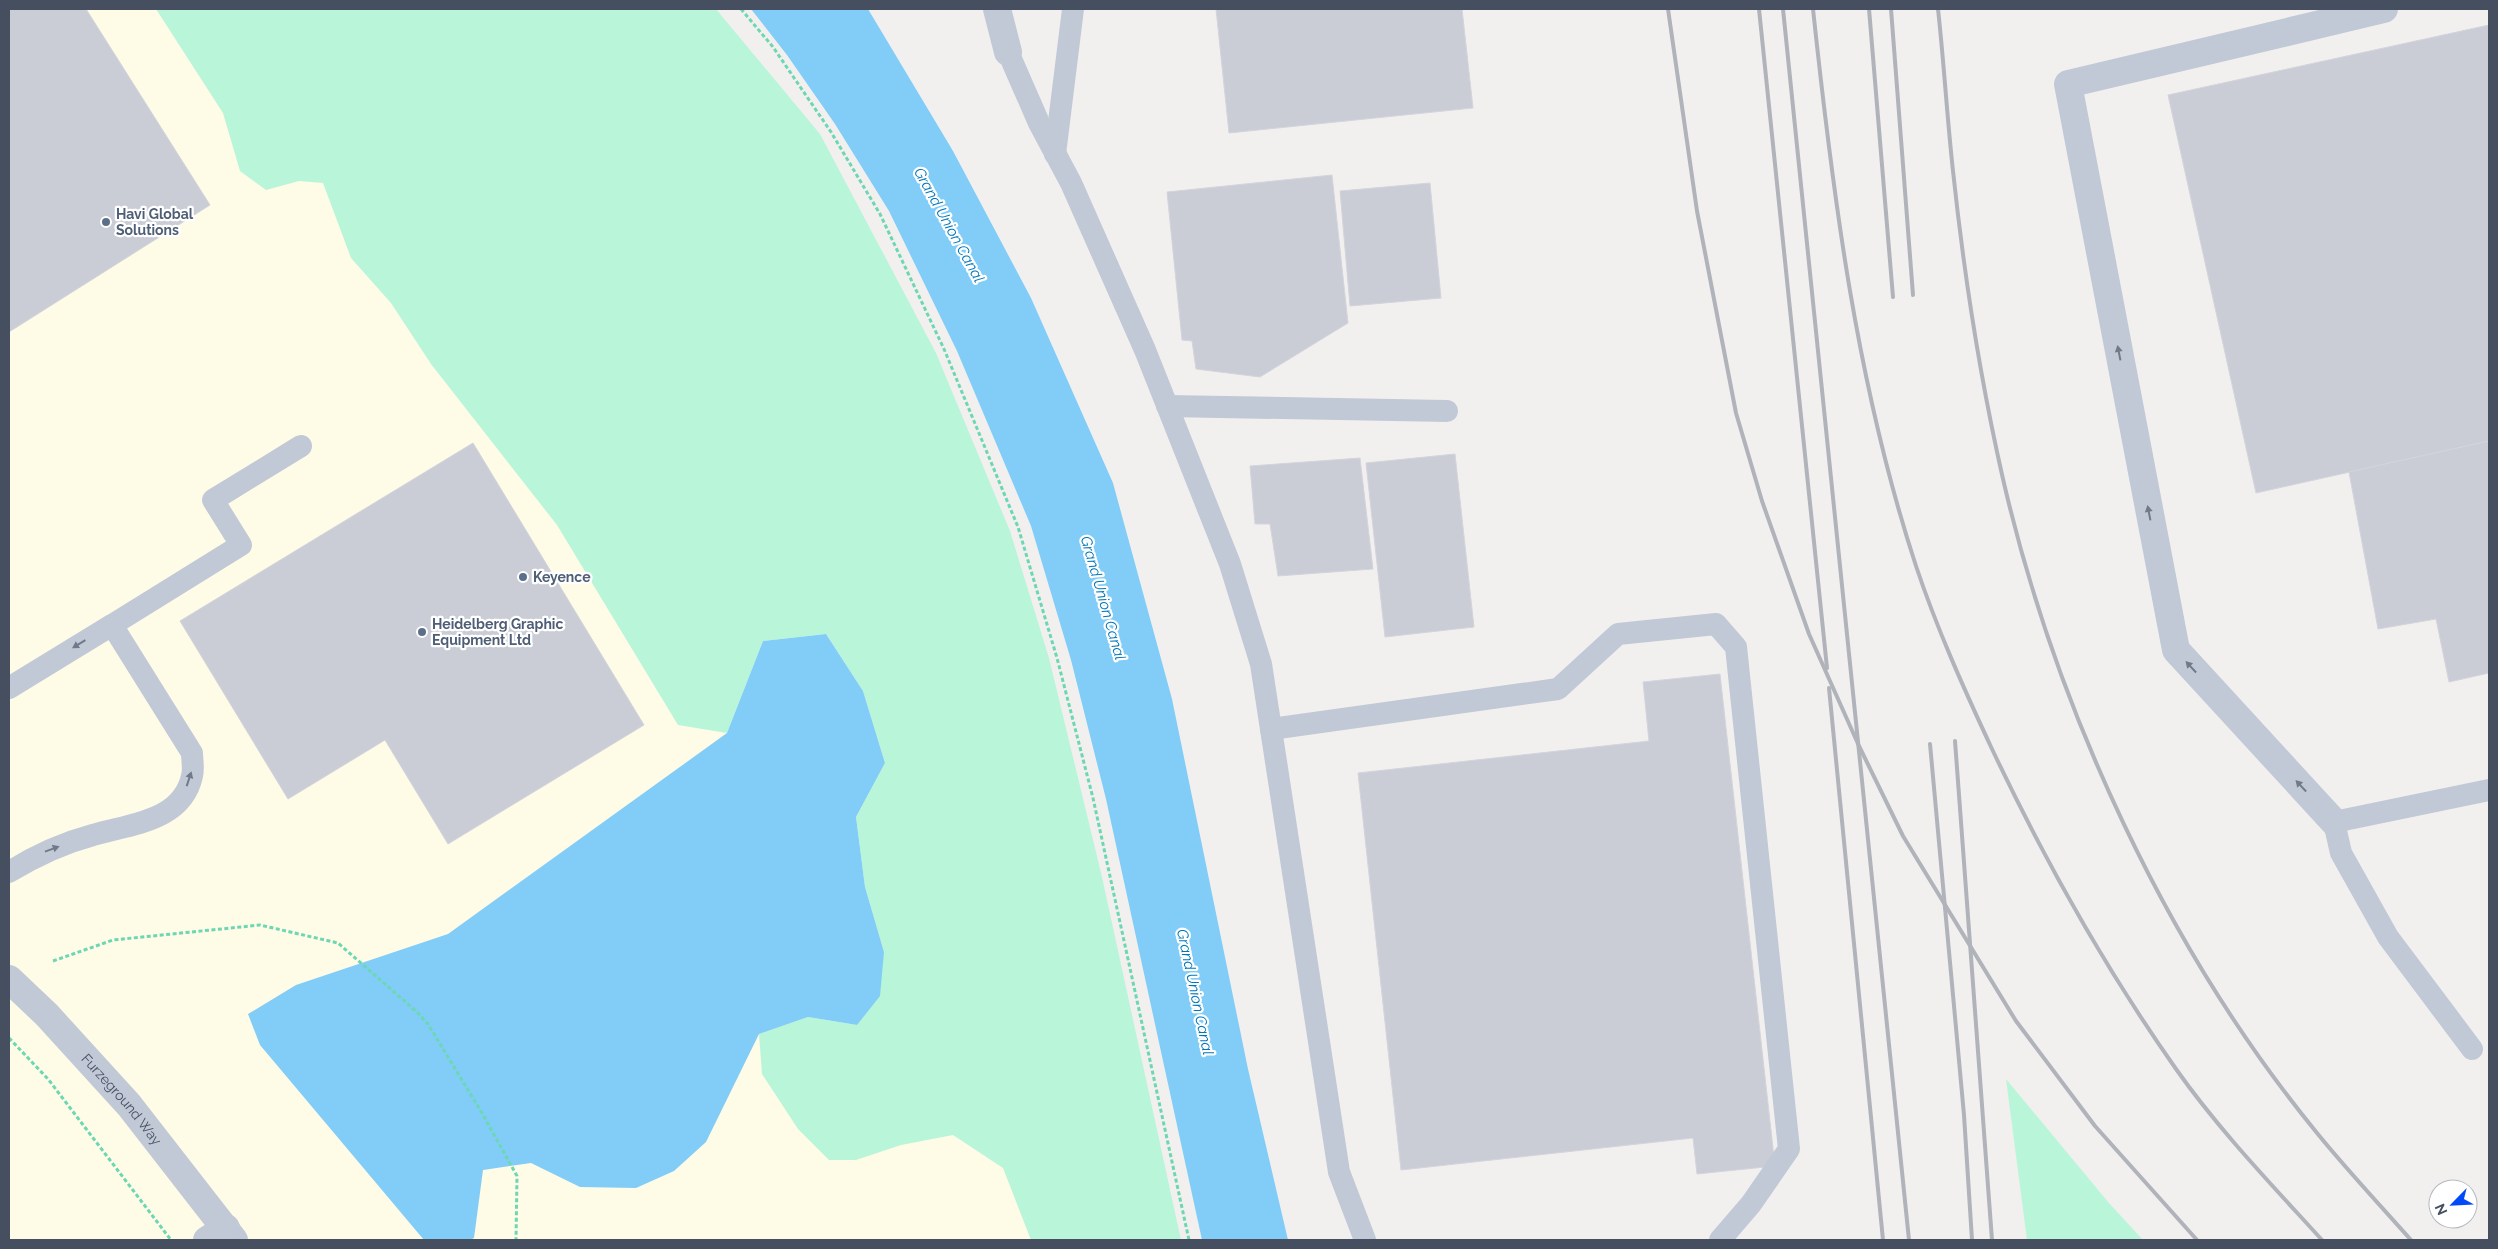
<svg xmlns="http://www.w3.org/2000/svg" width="2498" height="1249" font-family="Raleway,sans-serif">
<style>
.commercial{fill:#fefbe7}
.green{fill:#b9f5d9}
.water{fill:#81cdf7}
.building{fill:#cbcdd6;stroke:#d3d4dc}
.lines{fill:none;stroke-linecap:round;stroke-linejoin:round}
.path{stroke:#6cd7b2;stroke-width:3;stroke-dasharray:4 2.5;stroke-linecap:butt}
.lane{stroke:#c1c9d6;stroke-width:22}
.street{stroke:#c1c9d6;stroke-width:28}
.rail{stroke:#b1b3bb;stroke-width:4}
.oneway{fill:#707a89}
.service-dot{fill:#5c6f8a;stroke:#fff;stroke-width:2}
.labels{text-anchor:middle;stroke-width:4.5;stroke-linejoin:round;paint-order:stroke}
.service-label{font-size:14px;font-weight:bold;fill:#4e5e75;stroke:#fff;text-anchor:start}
.street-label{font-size:14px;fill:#454f60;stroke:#fff}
.water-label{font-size:15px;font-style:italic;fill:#0076b8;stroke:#fff}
</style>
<rect width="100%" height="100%" fill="#f2f0ef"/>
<polygon class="commercial" points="9,9 689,9 1069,1240 9,1240"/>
<g class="green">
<polygon points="156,9 716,9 820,134 936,353 1010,531 1049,658 1102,877 1181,1240 1031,1240 1003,1168 953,1135 901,1145 856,1160 829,1160 798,1129 762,1074 759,1034 808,1017 857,1025 884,952 865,887 856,817 885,763 863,691 826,634 763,641 727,733 678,725 557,525 431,364 391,303 351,258 323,183 299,181 266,190 240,171 223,113"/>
<polygon points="2006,1079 2109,1203 2143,1240 2027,1240"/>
</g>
<g class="water">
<polygon points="751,9 868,9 953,151 1031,298 1113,483 1172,699 1248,1069 1288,1240 1202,1240 1106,799 1071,660 1031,526 957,351 889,211 835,124 787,55"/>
<polygon points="826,634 863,691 885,763 856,817 865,887 884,952 880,996 857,1025 808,1017 759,1034 706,1142 674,1171 636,1188 580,1187 531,1163 483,1170 474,1238 470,1240 424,1240 260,1045 248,1014 296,985 448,934 727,733 763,641"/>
</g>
<g class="building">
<polygon points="9,9 86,9 210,205 9,332"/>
<polygon points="1216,9 1462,9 1473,108 1229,133"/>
<polygon points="2489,25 2489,441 2256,493 2168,95"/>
<polygon points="1332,175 1348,323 1260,377 1196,369 1192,341 1182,340 1167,192"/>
<polygon points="1430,183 1441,298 1350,306 1340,191"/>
<polygon points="2489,441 2489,673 2449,682 2436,619 2378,629 2349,472"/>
<polygon points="473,443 644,725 448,844 385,740 288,799 180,621"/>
<polygon points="1455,454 1474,627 1385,637 1366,463"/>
<polygon points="1360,458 1373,569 1278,576 1270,524 1255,524 1250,466"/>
<polygon points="1720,674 1775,1166 1697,1174 1693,1138 1401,1170 1358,773 1649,741 1643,682"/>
</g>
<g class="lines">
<g class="path">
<polyline points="741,9 773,47 831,132 880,214 944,349 1018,527 1057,658 1093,798 1189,1240"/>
<polyline points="53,961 113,940 260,925 338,943 417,1012 428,1024 482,1113 517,1176 516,1240"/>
<polyline points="9,1038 48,1079 171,1240"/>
</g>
<g class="lane">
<polyline points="1008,52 1039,123 1071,183 1145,350 1230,564 1261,664 1339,1172 1365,1240"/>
<polyline points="1055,154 1073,9"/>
<polyline points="1167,406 1447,411"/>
<polyline points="112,625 241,545 213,500 301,446"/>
<path d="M9,688L112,625L192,753C192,760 194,769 192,776C182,822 129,824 93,835C63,843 35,856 9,872"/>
<polyline points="1271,729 1558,689 1618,634 1716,624 1736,647 1789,1149 1751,1204 1720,1240"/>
<polyline points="2472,1049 2388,937 2341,853 2334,822 2489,790"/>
</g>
<g class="street">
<polyline points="997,9 1008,52"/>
<polyline points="2334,822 2176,650 2068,84 2384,9"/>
<path id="s1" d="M9,979L47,1015L129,1105L234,1240"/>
<polyline points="207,1240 226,1228"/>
</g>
<g class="rail">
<polyline points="1668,9 1697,211 1736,413 1762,501 1809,634 1859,746 1903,836 2016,1021 2095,1126 2197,1240"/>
<polyline points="1759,9 1827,668"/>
<polyline points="1783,9 1909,1240"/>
<path d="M1813,9C1833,196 1857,386 1916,566C1937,629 1964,689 1992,749C2045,861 2105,968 2176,1069C2219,1130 2272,1185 2322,1240"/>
<polyline points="1869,9 1893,297"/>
<polyline points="1891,9 1913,295"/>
<path d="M1938,9C1944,63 1947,117 1953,171C1964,274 1980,378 2003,479C2056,709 2167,950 2317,1133C2347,1170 2380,1205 2411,1240"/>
<polyline points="1829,688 1883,1240"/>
<polyline points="1955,741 1992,1240"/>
<polyline points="1930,744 1964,1115 1972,1240"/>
</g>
</g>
<defs><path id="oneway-solid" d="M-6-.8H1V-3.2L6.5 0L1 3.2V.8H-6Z" transform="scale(1.25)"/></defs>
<g class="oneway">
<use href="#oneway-solid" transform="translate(2119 353) rotate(-101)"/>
<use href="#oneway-solid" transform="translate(2149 513) rotate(-101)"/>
<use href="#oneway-solid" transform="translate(79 644) rotate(149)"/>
<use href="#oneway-solid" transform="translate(2191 667) rotate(-133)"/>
<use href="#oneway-solid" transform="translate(189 779) rotate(-72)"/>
<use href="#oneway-solid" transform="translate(2301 786) rotate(-133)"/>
<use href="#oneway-solid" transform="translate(52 849) rotate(-20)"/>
</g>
<g class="service-dot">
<circle cx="106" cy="222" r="5"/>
<circle cx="523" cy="577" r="5"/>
<circle cx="422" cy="632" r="5"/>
</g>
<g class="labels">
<g class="service-label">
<text x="116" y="219">Havi Global<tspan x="116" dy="16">Solutions</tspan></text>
<text x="533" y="582">Keyence</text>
<text x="432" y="629">Heidelberg Graphic<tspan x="432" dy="16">Equipment Ltd</tspan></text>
</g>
<g class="street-label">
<text dy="5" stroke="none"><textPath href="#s1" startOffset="165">Furzeground Way</textPath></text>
</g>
<g class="water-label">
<text transform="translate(949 225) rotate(61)" y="5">Grand Union Canal</text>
<text transform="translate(1103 598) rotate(74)" y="5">Grand Union Canal</text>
<text transform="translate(1195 992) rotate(78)" y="5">Grand Union Canal</text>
</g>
</g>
<rect width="2498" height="1249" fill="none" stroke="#454f60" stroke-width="20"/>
<g transform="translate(2453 1204) rotate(246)"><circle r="24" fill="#ffffff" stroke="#b5b9bf"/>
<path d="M0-4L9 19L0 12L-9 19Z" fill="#024af9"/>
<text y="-8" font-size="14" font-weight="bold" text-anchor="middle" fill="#454f60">N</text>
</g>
</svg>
